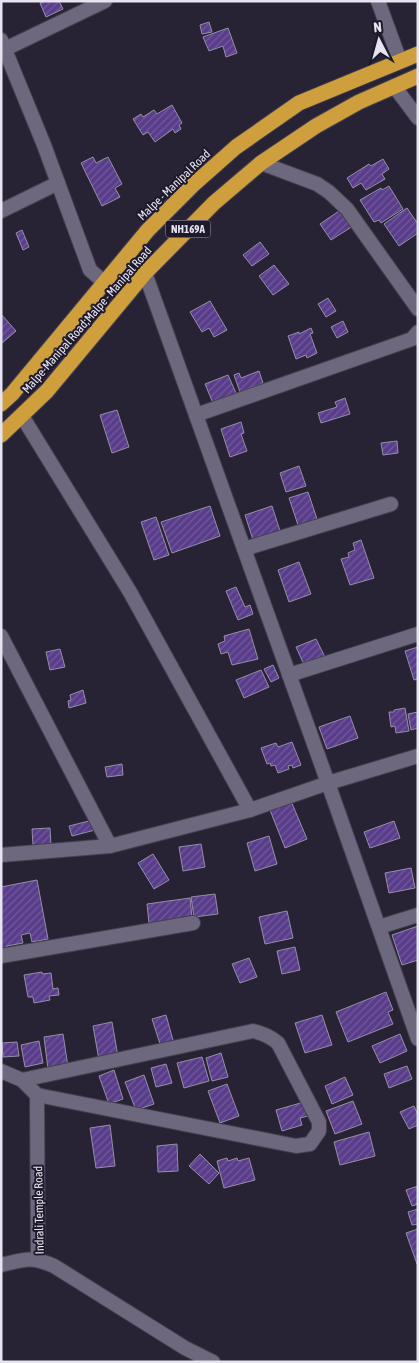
<svg xmlns="http://www.w3.org/2000/svg" width="419" height="1363" font-family="'Asap Condensed',sans-serif">
<style>
.building{fill:url(#building-hatch);stroke:#948fa5}
.lines{fill:none;stroke-linecap:round;stroke-linejoin:round}
.minor-casing{stroke:#44404f;stroke-width:16}
.highway-casing{stroke:#44404f;stroke-width:17}
.minor{stroke:#6d687d;stroke-width:14}
.highway{stroke:#ce9f3c;stroke-width:15}
.labels{text-anchor:middle;stroke-width:4;stroke-linejoin:round;paint-order:stroke}
.shield{fill:#1e192a;stroke:#aba7b5;stroke-width:1}
.shield-label{font-size:11px;font-weight:bold;fill:#e7e4f1}
.street-label{font-size:12px;fill:#e7e4f1;stroke:#1e192a}
</style>
<defs>
<pattern id="building-hatch" width="6" height="6" patternUnits="userSpaceOnUse" patternTransform="scale(1.25)"><rect width="6" height="6" fill="#593d8b"/><path d="M-1 1l2-2M0 6l6-6M5 7l2-2" fill="none" stroke="#71599c"/></pattern>
</defs>
<rect width="100%" height="100%" fill="#282334"/>
<g class="building">
<polygon points="45,1 59,1 63,9 46,17 40,3"/>
<polygon points="209,22 212,32 202,34 200,25"/>
<polygon points="228,28 237,53 226,57 223,46 209,51 203,37"/>
<polygon points="172,105 182,123 179,125 181,129 175,133 173,129 155,142 148,132 143,135 133,119 141,114 143,117 154,110 157,114"/>
<polygon points="93,157 96,163 108,157 122,184 115,188 120,197 102,206 81,163"/>
<polygon points="383,159 389,169 382,174 385,179 366,190 361,183 353,188 347,178 369,164 371,166"/>
<polygon points="389,186 403,209 381,223 379,220 374,222 360,200 381,188 382,190"/>
<polygon points="407,208 418,224 418,233 399,246 384,224"/>
<polygon points="342,209 353,226 331,240 320,224"/>
<polygon points="22,230 29,247 23,250 16,233"/>
<polygon points="260,242 269,254 252,266 243,255"/>
<polygon points="274,265 289,284 273,295 259,276"/>
<polygon points="328,298 336,311 326,317 318,304"/>
<polygon points="210,301 227,330 214,337 209,328 202,332 190,312"/>
<polygon points="1,314 16,331 1,344"/>
<polygon points="343,321 348,332 337,338 331,327"/>
<polygon points="311,328 313,333 310,334 317,353 307,358 306,355 296,359 288,336 299,332 299,334"/>
<polygon points="259,371 263,383 240,392 234,375 239,373 241,378"/>
<polygon points="228,375 236,393 213,403 205,384"/>
<polygon points="345,398 350,414 321,423 318,413 337,407 335,402"/>
<polygon points="117,410 129,447 112,453 100,415"/>
<polygon points="241,422 244,433 241,434 247,451 230,457 221,429"/>
<polygon points="397,441 398,453 383,455 381,443"/>
<polygon points="299,466 306,486 286,492 280,473"/>
<polygon points="308,492 318,522 299,528 289,498"/>
<polygon points="210,506 220,536 172,553 161,522"/>
<polygon points="272,506 281,534 254,543 245,515"/>
<polygon points="156,517 169,555 154,560 141,522"/>
<polygon points="361,540 374,578 350,585 341,559 349,557 348,553 355,550 353,543"/>
<polygon points="299,562 311,594 289,602 278,570"/>
<polygon points="236,587 245,607 250,605 253,614 238,620 226,591"/>
<polygon points="249,629 258,659 232,665 228,652 221,654 218,644 225,641 224,636"/>
<polygon points="316,639 326,659 306,669 296,647"/>
<polygon points="418,647 418,679 414,680 405,651"/>
<polygon points="60,649 65,667 50,670 46,652"/>
<polygon points="273,665 279,678 271,682 264,669"/>
<polygon points="261,670 269,687 244,698 236,680"/>
<polygon points="83,690 86,703 69,708 68,701 71,700 70,695"/>
<polygon points="405,708 409,731 396,733 395,726 391,727 389,712 394,712 394,710"/>
<polygon points="418,712 418,728 411,730 408,714"/>
<polygon points="350,716 358,738 327,749 319,727"/>
<polygon points="292,742 301,765 293,768 292,765 288,766 289,769 278,773 275,765 271,766 270,763 267,764 261,748 276,743 278,747"/>
<polygon points="122,764 123,775 107,777 105,767"/>
<polygon points="291,801 307,839 285,848 270,810"/>
<polygon points="93,820 95,830 72,836 69,826"/>
<polygon points="394,821 400,838 370,848 364,832"/>
<polygon points="50,828 51,845 33,846 32,829"/>
<polygon points="269,836 277,864 255,871 247,843"/>
<polygon points="201,844 205,867 183,871 179,847"/>
<polygon points="153,854 169,880 154,889 138,863"/>
<polygon points="411,868 415,888 389,893 385,873"/>
<polygon points="37,880 48,939 32,942 30,933 21,935 23,943 7,946 8,952 1,953 1,887"/>
<polygon points="215,894 218,914 194,917 191,897"/>
<polygon points="190,898 192,918 149,923 147,904"/>
<polygon points="287,911 293,938 265,944 259,917"/>
<polygon points="418,926 418,960 402,965 392,935"/>
<polygon points="295,947 300,970 282,974 277,951"/>
<polygon points="249,958 257,977 240,983 232,964"/>
<polygon points="42,972 42,974 51,973 53,989 58,988 59,995 49,996 50,1000 34,1003 33,997 28,997 24,975"/>
<polygon points="386,992 393,1010 388,1012 393,1024 348,1042 336,1012"/>
<polygon points="166,1015 174,1044 161,1047 152,1019"/>
<polygon points="322,1015 332,1045 305,1053 295,1023"/>
<polygon points="112,1022 118,1057 99,1060 93,1026"/>
<polygon points="63,1034 68,1067 48,1069 44,1037"/>
<polygon points="400,1034 407,1051 380,1063 372,1046"/>
<polygon points="39,1041 43,1063 25,1067 21,1045"/>
<polygon points="17,1042 19,1056 3,1057 2,1043"/>
<polygon points="221,1053 228,1077 212,1081 206,1058"/>
<polygon points="202,1057 209,1081 184,1088 177,1063"/>
<polygon points="166,1064 172,1083 156,1087 151,1068"/>
<polygon points="407,1066 412,1079 389,1088 384,1074"/>
<polygon points="114,1070 123,1099 109,1104 99,1076"/>
<polygon points="144,1075 154,1104 136,1110 125,1082"/>
<polygon points="345,1077 353,1095 332,1104 325,1086"/>
<polygon points="227,1084 239,1116 220,1123 208,1091"/>
<polygon points="353,1101 362,1124 335,1134 326,1111"/>
<polygon points="304,1102 308,1116 300,1118 302,1125 282,1131 276,1110"/>
<polygon points="414,1106 418,1115 418,1125 409,1129 400,1112"/>
<polygon points="110,1125 115,1166 96,1168 90,1128"/>
<polygon points="369,1132 375,1156 340,1165 334,1142"/>
<polygon points="177,1144 178,1171 158,1172 157,1146"/>
<polygon points="200,1154 219,1173 209,1184 189,1166"/>
<polygon points="227,1158 228,1161 237,1158 238,1161 249,1158 255,1180 224,1188 217,1161"/>
<polygon points="418,1186 418,1204 412,1206 406,1190"/>
<polygon points="418,1209 418,1224 412,1225 408,1212"/>
<polygon points="418,1229 418,1263 417,1264 406,1233"/>
</g>
<g class="lines">
<g class="minor-casing">
<g id="minor">
<polyline points="378,1 400,61"/>
<polyline points="1,40 44,145 90,270 105,283"/>
<polyline points="1,51 105,1"/>
<polyline points="394,86 418,118"/>
<polyline points="261,163 317,184 329,192 347,209 418,309"/>
<polyline points="1,211 58,183"/>
<polyline points="145,273 328,783 418,1039"/>
<polyline points="196,415 412,339 418,332"/>
<polyline points="22,416 130,592 250,810"/>
<polyline points="244,549 391,504"/>
<polyline points="1,636 110,846"/>
<polyline points="289,675 418,634"/>
<polyline points="1,855 110,846 250,810 328,783 418,756"/>
<polyline points="379,927 418,915"/>
<polyline points="1,956 193,923"/>
<polyline points="1,1071 22,1080 37,1095 38,1259"/>
<path d="M22,1080L253,1031C263,1033 270,1036 278,1043L319,1122V1131L310,1144L296,1146L37,1095"/>
<path d="M1,1265C26,1259 31,1256 54,1266L185,1348L213,1362"/>
</g>
</g>
<g class="highway-casing">
<g id="highway">
<polyline points="1,404 12,394 148,230 193,185 236,147 299,103 418,54"/>
<polyline points="1,435 47,391 145,273 214,203 261,163 316,126 359,102 418,76"/>
</g>
</g>
<use href="#minor" class="minor"/>
<use href="#highway" class="highway"/>
</g>
<g class="labels">
<rect class="shield" x="165.5" y="220.5" width="45" height="17" rx="4"/>
<g class="shield-label">
<text x="188" y="233">NH169A</text>
</g>
<g class="street-label">
<text transform="translate(174 185) rotate(-44)" y="4">Malpe - Manipal Road</text>
<text transform="translate(87 320) rotate(-49)" y="4">Malpe-Manipal Road;Malpe - Manipal Road</text>
<text transform="translate(39 1210) rotate(-91)" y="4">Indrali Temple Road</text>
</g>
</g>
<rect width="419" height="1363" fill="none" stroke="#e7e4f1" stroke-width="5"/>
<g transform="translate(379 40) rotate(354)" stroke="#1e192a" stroke-width="4" paint-order="stroke">
<path d="M0-4L9 19L0 12L-9 19Z" fill="#e7e4f1"/>
<text y="-8" font-size="14" font-weight="bold" text-anchor="middle" fill="#e7e4f1">N</text>
</g>
</svg>
